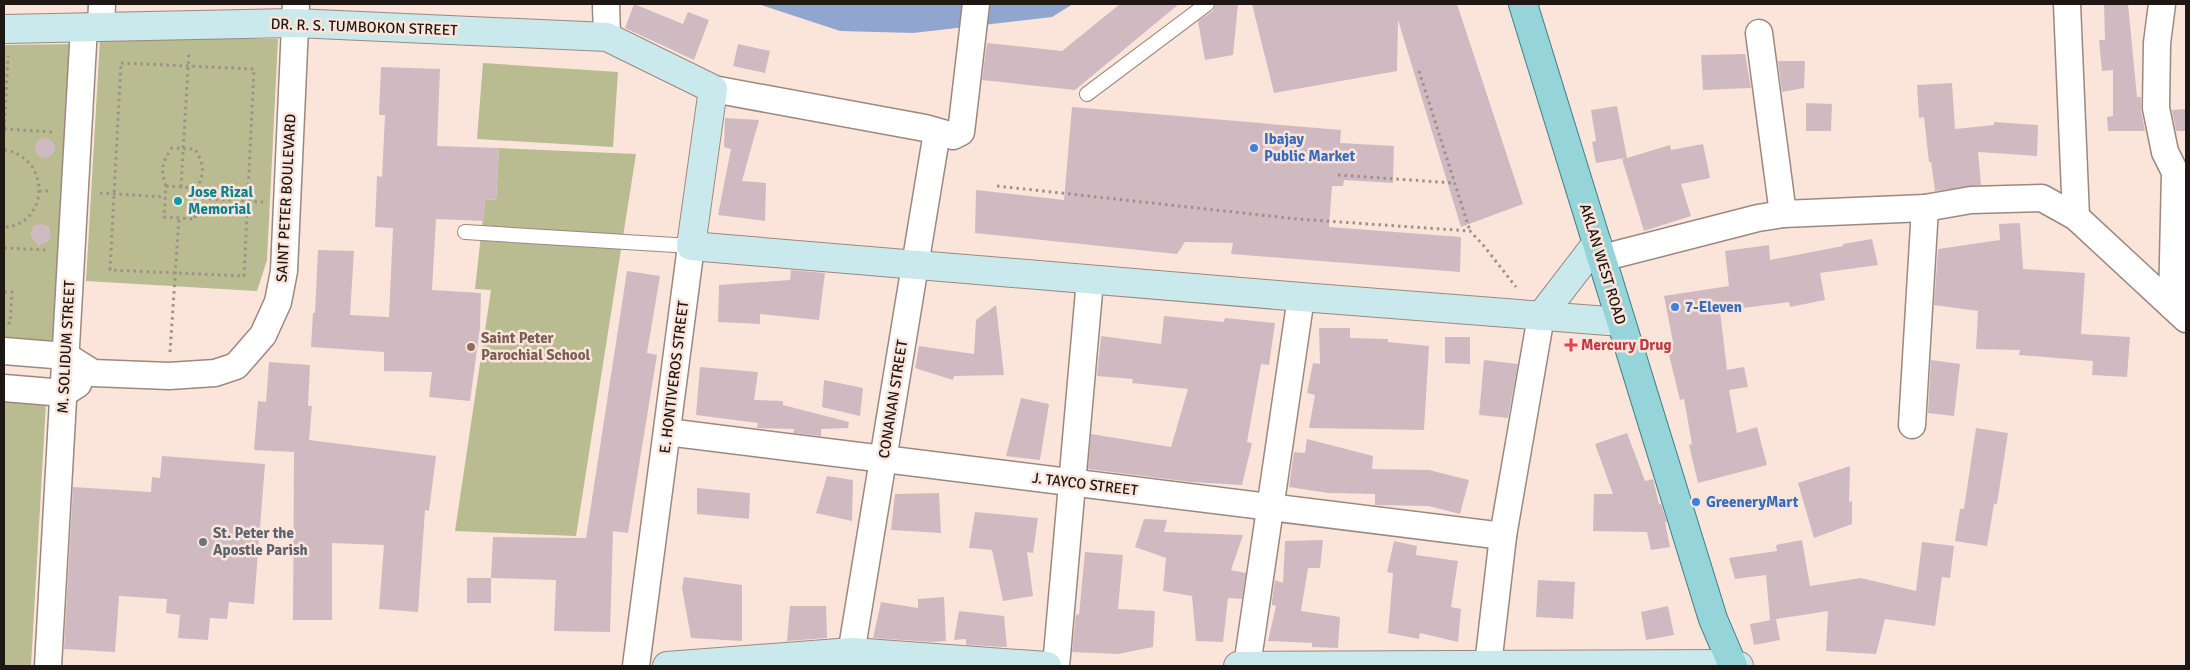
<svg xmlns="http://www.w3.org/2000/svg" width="2190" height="670" font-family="Signika,sans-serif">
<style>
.green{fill:#b8bc90}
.water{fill:#91a6ce}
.building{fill:#d0bac2}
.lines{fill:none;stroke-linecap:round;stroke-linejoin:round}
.lane-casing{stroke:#9c887f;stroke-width:16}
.street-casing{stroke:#9c887f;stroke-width:29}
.secondary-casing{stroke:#9c887f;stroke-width:30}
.primary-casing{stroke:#3e7f84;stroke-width:30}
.path{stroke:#a09089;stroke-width:3;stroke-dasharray:2.5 4;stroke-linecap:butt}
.lane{stroke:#fff;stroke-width:14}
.street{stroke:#fff;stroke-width:26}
.secondary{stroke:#cae9ec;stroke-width:28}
.primary{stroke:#95d4d9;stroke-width:28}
.shop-dot{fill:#3f7fe0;stroke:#fbe5db;stroke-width:2}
.culture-dot{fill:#0f9aa8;stroke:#fbe5db;stroke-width:2}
.health-dot{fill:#e0444e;stroke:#fbe5db;stroke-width:2}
.education-dot{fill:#8d6e63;stroke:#fbe5db;stroke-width:2}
.worship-dot{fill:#6b7280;stroke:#fbe5db;stroke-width:2}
.labels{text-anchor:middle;stroke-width:5;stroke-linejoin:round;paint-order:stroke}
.street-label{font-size:15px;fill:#1f1714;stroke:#fbe5db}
.shop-label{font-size:15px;font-weight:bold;fill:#366cbe;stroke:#fbe5db;text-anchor:start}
.culture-label{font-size:15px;font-weight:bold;fill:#0d838f;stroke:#fbe5db;text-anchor:start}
.education-label{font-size:15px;font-weight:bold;fill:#785e54;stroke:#fbe5db;text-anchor:start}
.health-label{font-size:15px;font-weight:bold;fill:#be3a42;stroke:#fbe5db;text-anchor:start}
.worship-label{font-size:15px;font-weight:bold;fill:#5b616d;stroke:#fbe5db;text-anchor:start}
</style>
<rect width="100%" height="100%" fill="#fbe5db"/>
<g class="green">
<polygon points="100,39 278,39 267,260 257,291 86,281"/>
<polygon points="75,44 56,341 4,337 4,45"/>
<polygon points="483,63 618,72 613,147 477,139"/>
<polygon points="499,148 636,154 576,536 455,531 491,290 475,289 485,199 496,200"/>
<polygon points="4,399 46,402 31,666 4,666"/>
</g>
<polygon class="water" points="758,4 1073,4 1052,17 913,33 840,31"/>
<g class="building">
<polygon points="634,4 683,24 688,12 709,20 694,60 625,28"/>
<polygon points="1120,4 1179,4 1075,90 982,80 987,43 1062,51"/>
<polygon points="1216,4 1238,4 1233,55 1205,60 1198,21 1213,11"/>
<polygon points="1252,4 1457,4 1523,204 1461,227 1398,20 1397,71 1274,93"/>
<polygon points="2104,4 2128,4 2137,97 2141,97 2141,111 2145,131 2108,131 2107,117 2113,116 2113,70 2102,71 2099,40 2105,40"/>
<polygon points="738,44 770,51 765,73 733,66"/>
<polygon points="1745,54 1751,88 1703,90 1701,55"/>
<polygon points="1778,61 1805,61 1804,88 1782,92"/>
<polygon points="381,67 440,69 437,146 499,148 496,200 485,199 484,221 436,219 432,290 481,293 480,328 470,401 429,397 432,372 384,371 384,352 311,347 313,313 315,313 318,250 354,251 350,315 389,317 393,228 375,227 377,176 382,177 385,115 379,115"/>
<polygon points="1952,83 1955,129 1994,125 1994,122 2038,125 2037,156 1978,152 1981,185 1935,191 1931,162 1929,162 1924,117 1919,118 1917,85"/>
<polygon points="1806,103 1832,104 1831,131 1806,131"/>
<polygon points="1617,106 1627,158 1670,145 1671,150 1703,144 1710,178 1681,184 1691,216 1644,231 1622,159 1625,158 1596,163 1592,142 1596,141 1591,110"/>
<polygon points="1072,107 1341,130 1340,143 1394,146 1393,183 1344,180 1343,186 1332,186 1329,227 1461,237 1460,272 1231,254 1233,243 1185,242 1177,254 975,233 976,190 1064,200"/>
<polygon points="2186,109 2186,131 2176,131 2172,110"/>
<polygon points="725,118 759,120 742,181 766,183 765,221 718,215 731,149 724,147"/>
<circle cx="45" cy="148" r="10"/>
<polygon points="2020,223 2023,269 2085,273 2081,334 2130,337 2127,377 2092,375 2093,361 2019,355 2020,350 1976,349 1978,311 1934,305 1938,249 2000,240 1999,224"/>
<polygon points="42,224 49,226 51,237 47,242 38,246 30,235 34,225"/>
<polygon points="1872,239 1878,265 1820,273 1825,300 1790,307 1789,302 1720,311 1727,370 1744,367 1748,387 1729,390 1737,433 1757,427 1767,465 1698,483 1689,445 1692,444 1684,399 1680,400 1666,343 1673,342 1664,296 1729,286 1725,251 1769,245 1770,260 1843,246 1843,244"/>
<polygon points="791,270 825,273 819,320 760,314 760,324 718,322 719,285 790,280"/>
<polygon points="627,271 660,276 647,353 657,355 628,533 613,531 610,632 554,631 556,580 491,578 493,537 586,538"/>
<polygon points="996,305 1004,375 954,376 953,380 915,368 919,346 974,354 976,320"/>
<polygon points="1164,316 1224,322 1225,318 1275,323 1269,365 1261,364 1247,442 1252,443 1242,485 1191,482 1088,469 1091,434 1171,447 1188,389 1132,383 1133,379 1097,376 1101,336 1161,344"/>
<polygon points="1319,328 1350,328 1350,338 1388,339 1388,342 1429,346 1424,430 1309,428 1315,395 1307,393 1313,363 1320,364"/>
<polygon points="1445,337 1470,337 1470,364 1445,363"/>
<polygon points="1484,360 1518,364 1508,418 1479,415"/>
<polygon points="1931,360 1960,364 1954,416 1928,413"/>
<polygon points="269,362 310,365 308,406 312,406 309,440 436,456 429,511 425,510 418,612 379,609 384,545 332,543 332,620 293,620 294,452 254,450 258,401 266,402"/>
<polygon points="700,367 758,372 754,400 783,401 783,405 849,422 848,428 821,429 821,436 793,433 794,429 757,428 758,423 696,415"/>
<polygon points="824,380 863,388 860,416 822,407"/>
<polygon points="1021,398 1049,404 1040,460 1006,456"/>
<polygon points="1976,428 2008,433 1997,504 1994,504 1987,546 1955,541 1960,509 1964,509"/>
<polygon points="1627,433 1645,481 1653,479 1659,504 1661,504 1667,522 1665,522 1670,547 1651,550 1647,532 1593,531 1594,494 1613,494 1595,444"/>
<polygon points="1307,439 1373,456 1372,469 1429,470 1469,480 1460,514 1429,506 1375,505 1375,494 1328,493 1289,487 1294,452 1305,453"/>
<polygon points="162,456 265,464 254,604 229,602 227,619 210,618 208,640 178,638 180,615 166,613 167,599 119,596 115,652 64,649 73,487 151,492 152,477 160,478"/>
<polygon points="1850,466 1849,502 1852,501 1852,524 1814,538 1798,483"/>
<polygon points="827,476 853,480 852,521 816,513"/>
<polygon points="697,488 750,493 749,519 697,514"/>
<polygon points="939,493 941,533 891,530 895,494"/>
<polygon points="975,512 1038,518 1033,553 1027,552 1033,596 1003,601 992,550 969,548"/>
<polygon points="1144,519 1167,520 1164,532 1243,535 1231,570 1246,573 1242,599 1228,598 1223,642 1196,641 1192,596 1163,591 1166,558 1135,547"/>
<polygon points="1323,540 1320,568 1308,568 1301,611 1340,617 1338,648 1312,647 1312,643 1268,641 1276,606 1272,605 1272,601 1275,580 1283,583 1285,541"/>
<polygon points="1802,540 1810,586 1861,578 1916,591 1922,542 1954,546 1950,578 1942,577 1935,626 1885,619 1876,654 1826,651 1828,611 1770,620 1766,575 1735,579 1729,558 1777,551 1776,545"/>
<polygon points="1394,541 1417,546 1416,555 1458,561 1451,607 1461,609 1458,642 1420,633 1419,639 1388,633 1393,573 1387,572"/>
<polygon points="1085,552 1123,555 1118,609 1155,611 1153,647 1118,654 1072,652 1076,614 1079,615"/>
<polygon points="684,577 742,585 742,641 691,638 682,588"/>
<rect x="467" y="578" width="24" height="25"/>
<polygon points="1538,580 1575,582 1573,619 1536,617"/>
<polygon points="944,597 946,641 932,642 873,638 881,602 918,608 918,599"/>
<polygon points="790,606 826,606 827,638 787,641"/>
<polygon points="1668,606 1674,635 1646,640 1641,612"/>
<polygon points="959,611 1004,616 1007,647 966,645 966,639 954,640"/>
<polygon points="1776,619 1780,640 1754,645 1750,624"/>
</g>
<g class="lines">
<g class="lane-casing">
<g id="lane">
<polyline points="1087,94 1207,4"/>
<polyline points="465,232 691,246"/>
</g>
</g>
<g class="street-casing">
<g id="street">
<polyline points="606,4 607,37"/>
<polyline points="2067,4 2076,217"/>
<polyline points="2162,4 2157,43 2156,108 2165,152 2175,172 2172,306"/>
<polyline points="101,27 102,4"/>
<polyline points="1759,33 1783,214"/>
<polyline points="713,89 925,128 953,136 961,132 962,124 976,4"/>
<polyline points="1602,258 1758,218 1783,214 1925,208 1971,200 2042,198 2076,217 2186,319"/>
<polyline points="4,351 66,356 93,373 169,376 215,373 236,366 263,335 278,302 284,271 296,4"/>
<polyline points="4,388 64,393 78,384"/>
<polyline points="1912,425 1925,208"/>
<polyline points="667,432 1503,536"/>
<polyline points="1488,665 1503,536 1541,316"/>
<polyline points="48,666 84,27"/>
<polyline points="636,666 691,246"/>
<polyline points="849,666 936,138 940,133"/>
<polyline points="1056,666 1090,280"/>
<polyline points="1247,666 1301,297"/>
</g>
</g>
<g class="secondary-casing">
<g id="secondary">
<polyline points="4,29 295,23 607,37 713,89 691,246 1301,297 1621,322"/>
<polyline points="1541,316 1597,243"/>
<polyline points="667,666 852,652 1047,666"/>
<polyline points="1238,666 1732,664 1739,666"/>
</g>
</g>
<g class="primary-casing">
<polyline id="primary" points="1523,4 1713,619 1733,666"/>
</g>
<g class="path">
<polygon points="121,63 254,69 244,276 110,270"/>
<polyline points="1419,71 1470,231"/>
<polyline points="4,129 53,132"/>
<polyline points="4,135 8,56"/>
<path d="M4,150C52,157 49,226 4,227"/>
<polyline points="1338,175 1454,183"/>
<polygon points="166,186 197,188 195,219 164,217"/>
<path d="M166,186C160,170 162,162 172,148L195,149C204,164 205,172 197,188"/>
<polyline points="997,186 1297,219 1470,231 1484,246 1516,287"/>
<polyline points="181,187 189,51"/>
<polyline points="39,191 49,191"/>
<polyline points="100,193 165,197"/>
<polyline points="196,198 263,202"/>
<polyline points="4,248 47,250"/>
<polyline points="4,292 12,292 10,323 4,323"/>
<polyline points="170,352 179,218"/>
</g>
<use href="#lane" class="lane"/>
<use href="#street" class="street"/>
<use href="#secondary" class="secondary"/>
<use href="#primary" class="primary"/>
</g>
<g class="shop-dot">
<circle cx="1254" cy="148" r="5"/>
<circle cx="1675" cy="307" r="5"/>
<circle cx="1696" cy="502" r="5"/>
</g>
<circle class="culture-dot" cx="178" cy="201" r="5"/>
<path class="health-dot" d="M1568.5 337.5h5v5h5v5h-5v5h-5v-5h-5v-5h5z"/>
<circle class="education-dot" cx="471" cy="347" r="5"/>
<circle class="worship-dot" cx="203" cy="542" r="5"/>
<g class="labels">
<g class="street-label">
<text transform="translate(364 27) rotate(2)" y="5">DR. R. S. TUMBOKON STREET</text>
<text transform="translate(286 198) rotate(-87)" y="5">SAINT PETER BOULEVARD</text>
<text transform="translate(1603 264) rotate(73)" y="5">AKLAN WEST ROAD</text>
<text transform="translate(66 347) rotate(-87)" y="5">M. SOLIDUM STREET</text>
<text transform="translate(674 377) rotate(-83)" y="5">E. HONTIVEROS STREET</text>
<text transform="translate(893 399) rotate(-81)" y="5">CONANAN STREET</text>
<text transform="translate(1085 484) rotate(7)" y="5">J. TAYCO STREET</text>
</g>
<g class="shop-label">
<text x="1264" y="144">Ibajay<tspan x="1264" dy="17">Public Market</tspan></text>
<text x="1685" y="312">7-Eleven</text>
<text x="1706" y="507">GreeneryMart</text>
</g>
<g class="culture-label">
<text x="188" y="197">Jose Rizal<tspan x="188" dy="17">Memorial</tspan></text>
</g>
<g class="education-label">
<text x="481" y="343">Saint Peter<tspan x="481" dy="17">Parochial School</tspan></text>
</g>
<g class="health-label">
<text x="1581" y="350">Mercury Drug</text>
</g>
<g class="worship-label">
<text x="213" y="538">St. Peter the<tspan x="213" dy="17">Apostle Parish</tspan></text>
</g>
</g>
<rect width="2190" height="670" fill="none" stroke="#1f1714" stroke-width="10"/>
</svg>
